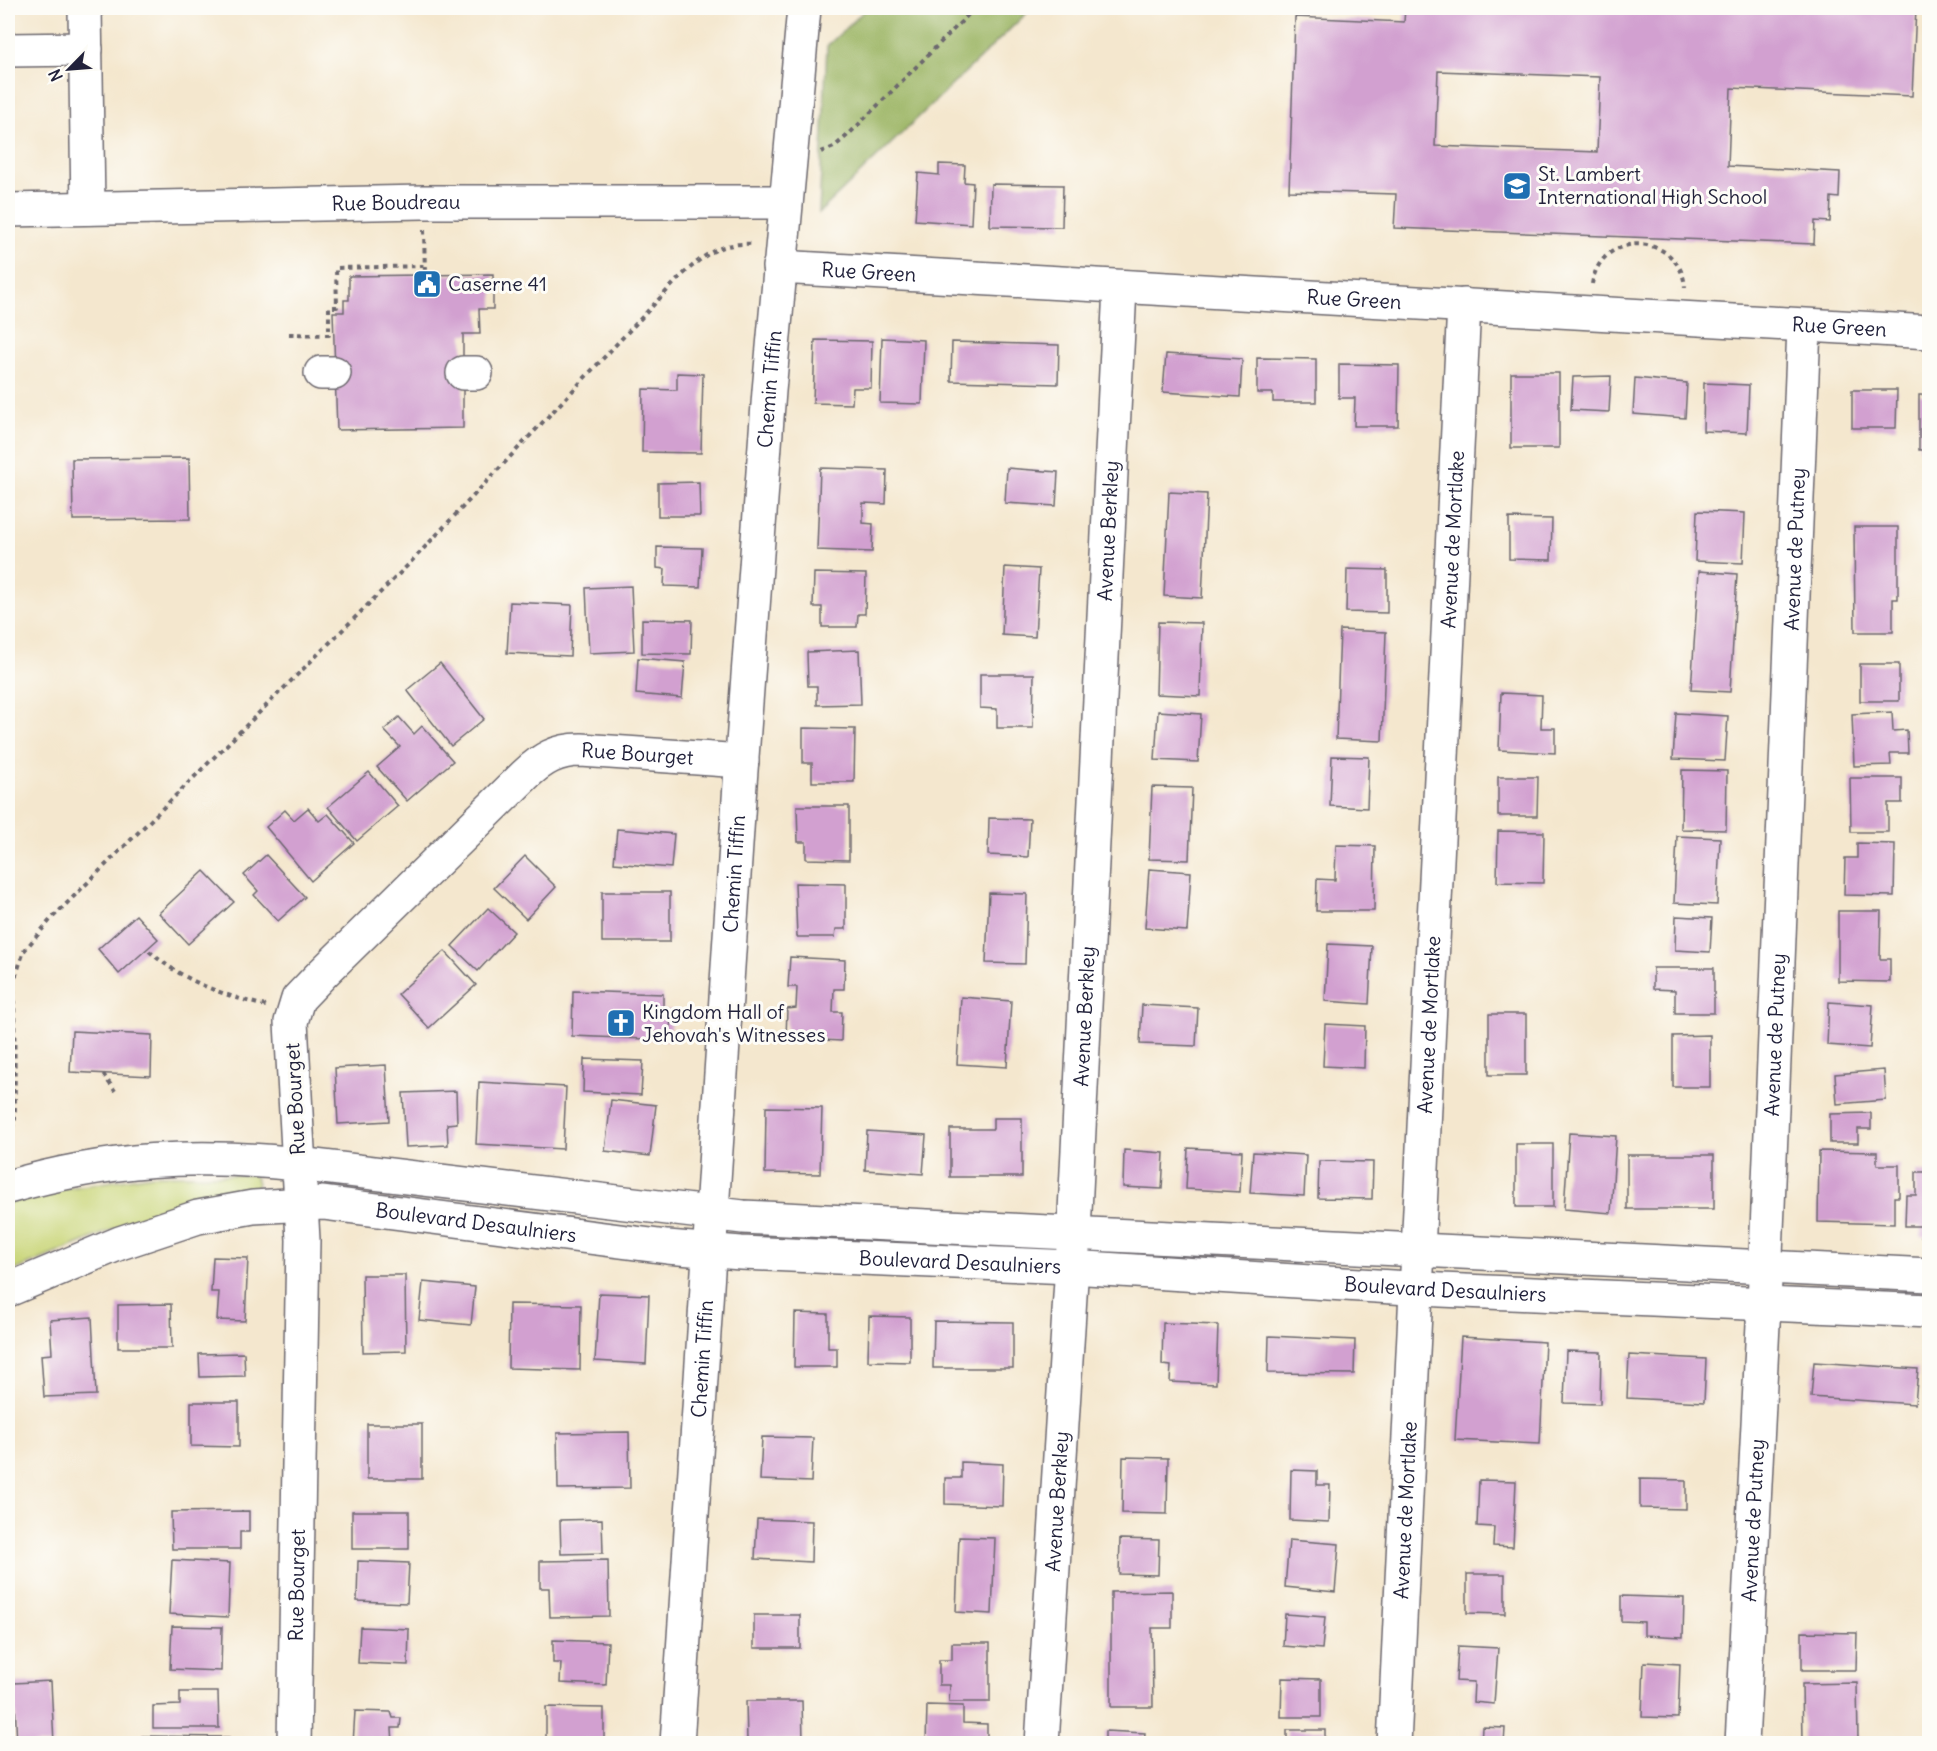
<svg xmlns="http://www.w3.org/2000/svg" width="1937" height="1751" font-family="Delius,sans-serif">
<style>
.green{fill:#c7d475;stroke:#747b58;stroke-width:1.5}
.forest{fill:#9db666;stroke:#606c50;stroke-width:1.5}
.building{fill:#d2a0d0;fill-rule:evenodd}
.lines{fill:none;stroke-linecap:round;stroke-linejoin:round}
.minor-casing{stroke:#6c676e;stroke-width:36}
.path{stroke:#6c676e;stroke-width:4;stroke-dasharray:4.5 4.5;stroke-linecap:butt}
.minor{stroke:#fff;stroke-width:33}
.labels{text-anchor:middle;stroke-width:6;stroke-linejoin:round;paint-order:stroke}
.poi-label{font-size:20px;fill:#22223b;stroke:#fdfcf7;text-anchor:start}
.street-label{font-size:20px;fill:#22223b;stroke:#fdfcf7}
</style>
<rect width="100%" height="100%" fill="#fdfcf7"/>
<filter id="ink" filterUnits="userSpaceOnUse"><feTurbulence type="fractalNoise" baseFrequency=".0167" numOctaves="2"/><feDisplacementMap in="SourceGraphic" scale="12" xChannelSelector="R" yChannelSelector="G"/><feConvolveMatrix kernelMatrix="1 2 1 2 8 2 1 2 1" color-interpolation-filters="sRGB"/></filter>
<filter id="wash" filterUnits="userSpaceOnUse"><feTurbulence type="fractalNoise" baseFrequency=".008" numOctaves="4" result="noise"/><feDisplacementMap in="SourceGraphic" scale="24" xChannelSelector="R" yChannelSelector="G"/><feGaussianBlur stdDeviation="1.35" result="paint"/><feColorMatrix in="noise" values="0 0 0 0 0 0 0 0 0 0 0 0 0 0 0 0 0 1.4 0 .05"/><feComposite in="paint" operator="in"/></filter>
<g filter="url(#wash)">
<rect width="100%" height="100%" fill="#f4e7ce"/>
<polygon class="green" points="153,1175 254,1175 258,1183 254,1191 131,1222 8,1273 8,1203 49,1191"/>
<polygon class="forest" points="867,8 1032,8 819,213 827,46"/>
<g id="blocks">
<g class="building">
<path d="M1405,8H1799L1871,10V8H1916L1912,96L1731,88L1728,166L1840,172L1839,198L1831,197L1830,222L1815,221L1814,244L1394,228L1396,194L1289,191L1295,17L1404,22ZM1438,71L1600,77L1597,152L1435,146Z"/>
<polygon points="939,164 965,165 964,182 973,183 971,224 915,220 918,173 939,175"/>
<polygon points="991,184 1063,185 1062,227 990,226"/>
<polygon points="493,274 493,309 479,309 480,334 463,334 463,428 337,430 333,312 344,312 344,300 349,300 349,276"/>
<polygon points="882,338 924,340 922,404 880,403"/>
<polygon points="815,340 872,341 871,388 853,388 852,404 813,403"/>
<polygon points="952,342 1059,345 1058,384 951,381"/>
<polygon points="1166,354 1242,359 1240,397 1163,392"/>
<polygon points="1257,358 1316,359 1316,402 1273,402 1273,393 1257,393"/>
<polygon points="1339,364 1399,365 1398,426 1354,426 1355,398 1339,398"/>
<polygon points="677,373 703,374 701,453 642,452 643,389 677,390"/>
<rect x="1511" y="373" width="48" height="75"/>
<polygon points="1611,376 1609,412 1571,410 1573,377"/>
<polygon points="1635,378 1687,383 1685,418 1633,414"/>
<polygon points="1704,383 1749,385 1747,433 1703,431"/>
<polygon points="1852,390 1897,390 1896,428 1852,428"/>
<rect x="1919" y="395" width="11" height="55"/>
<polygon points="189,458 190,519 73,520 72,459"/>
<polygon points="820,468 887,470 886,504 863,503 863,523 873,524 872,552 817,550"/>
<polygon points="1007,468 1058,472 1056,506 1005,503"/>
<polygon points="699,482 700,516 658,516 658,483"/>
<polygon points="1169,492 1207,494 1202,598 1164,596"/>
<polygon points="1697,511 1745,513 1743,563 1695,561"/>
<polygon points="1509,518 1552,519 1551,560 1509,559"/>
<polygon points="1854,527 1898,527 1898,599 1893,599 1893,632 1855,632"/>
<polygon points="657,547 702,548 700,587 664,586 665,569 657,568"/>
<polygon points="1005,567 1039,569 1035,637 1002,635"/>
<polygon points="1347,569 1387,570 1387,613 1346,612"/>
<polygon points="1699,571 1737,574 1730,692 1691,690"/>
<polygon points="814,573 866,574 865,614 858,614 857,627 822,627 822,607 813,607"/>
<polygon points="631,586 634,651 589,653 586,588"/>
<polygon points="510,602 572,605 570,656 507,653"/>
<polygon points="642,619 692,620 691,654 642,653"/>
<polygon points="1158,622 1202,623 1200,696 1156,694"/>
<polygon points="1340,630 1386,632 1382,741 1336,739"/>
<polygon points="859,650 861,704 817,705 817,686 808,686 807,652"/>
<polygon points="638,658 685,662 682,698 636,694"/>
<polygon points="440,663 484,719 451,746 407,690"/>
<rect x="1860" y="664" width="39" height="37"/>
<polygon points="980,674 1034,674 1033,728 997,728 997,709 980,708"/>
<polygon points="1501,693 1542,695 1541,728 1555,728 1555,753 1499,750"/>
<polygon points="1158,711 1201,714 1198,762 1155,760"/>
<polygon points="1892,712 1893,731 1907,730 1908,753 1890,753 1891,765 1854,766 1852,714"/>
<polygon points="1676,713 1728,716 1725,761 1673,759"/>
<polygon points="399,717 414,734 422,726 453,761 407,801 377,767 400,747 384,730"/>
<polygon points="803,728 855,729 854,782 812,782 812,763 803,763"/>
<polygon points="1332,756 1369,757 1367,808 1330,806"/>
<polygon points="1682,770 1727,771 1726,830 1681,829"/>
<polygon points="369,772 398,806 357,841 328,807"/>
<polygon points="1498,777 1538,777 1537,816 1498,816"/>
<polygon points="1850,778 1902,778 1902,803 1888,803 1888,832 1851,832"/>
<polygon points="1152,787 1192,788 1189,860 1149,859"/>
<polygon points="797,806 849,806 849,860 806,859 806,842 798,842"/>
<polygon points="308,808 319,821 328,814 354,843 311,881 266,827 285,810 294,820"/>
<polygon points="989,818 1030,819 1028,857 988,855"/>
<polygon points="617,829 674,834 671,868 614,863"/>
<polygon points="1498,831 1544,832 1543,883 1497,882"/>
<polygon points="1677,836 1720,838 1717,905 1674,903"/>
<polygon points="1857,843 1895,844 1894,896 1844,895 1845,858 1857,858"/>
<polygon points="1336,845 1375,846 1374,911 1316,911 1317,879 1335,880"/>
<polygon points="266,855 305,897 278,921 254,895 258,891 244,875"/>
<polygon points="525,856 556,887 526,919 494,888"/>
<polygon points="1149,869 1191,872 1187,931 1145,928"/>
<polygon points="204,871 234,902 188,944 159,913"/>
<polygon points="795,883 846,884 846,929 836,929 835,937 797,937"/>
<rect x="602" y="892" width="68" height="50"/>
<polygon points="989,893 1027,894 1025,964 986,963"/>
<polygon points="488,908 514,932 478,971 452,946"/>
<polygon points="1838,911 1881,911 1880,959 1890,959 1890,982 1838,981"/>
<polygon points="136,915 158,939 119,974 98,949"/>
<polygon points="1676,916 1712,918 1710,952 1675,950"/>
<polygon points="1328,944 1372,946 1369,1004 1325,1001"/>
<polygon points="445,951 476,985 429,1028 398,994"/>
<polygon points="790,957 845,960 844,989 834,989 833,1012 842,1012 841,1041 786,1038 787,1009 796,1008 797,987 788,987"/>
<polygon points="1653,968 1714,968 1714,1013 1675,1013 1675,990 1653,989"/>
<polygon points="573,991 663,994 663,1010 671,1010 670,1040 572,1036"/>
<polygon points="961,997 1011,1001 1007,1067 957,1064"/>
<polygon points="1829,1002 1873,1005 1870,1048 1827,1045"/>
<polygon points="1142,1005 1198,1008 1196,1046 1140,1044"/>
<rect x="1489" y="1014" width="37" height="61"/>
<polygon points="1325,1024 1365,1026 1364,1068 1323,1066"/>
<polygon points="72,1031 152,1035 151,1076 70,1072"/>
<polygon points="1710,1035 1710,1087 1673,1087 1673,1036"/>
<polygon points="584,1059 643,1061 641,1095 583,1092"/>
<polygon points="386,1065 389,1121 338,1124 335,1068"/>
<polygon points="1884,1070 1886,1100 1837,1104 1835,1074"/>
<polygon points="479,1082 566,1087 563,1149 476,1144"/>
<polygon points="456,1091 457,1123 447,1124 448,1145 406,1147 403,1093"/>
<polygon points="611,1100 656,1105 650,1156 605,1151"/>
<polygon points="766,1107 822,1108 820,1174 765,1173"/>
<polygon points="1871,1113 1871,1129 1858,1129 1858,1143 1830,1143 1830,1114"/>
<polygon points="993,1118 1022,1118 1022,1177 950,1177 950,1129 993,1129"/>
<polygon points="867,1131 926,1135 923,1174 865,1170"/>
<polygon points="1569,1133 1616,1136 1611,1213 1564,1209"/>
<rect x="1516" y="1144" width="37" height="63"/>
<polygon points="1188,1148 1242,1151 1240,1192 1186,1189"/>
<polygon points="1124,1150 1164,1153 1162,1189 1123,1187"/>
<polygon points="1819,1151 1877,1152 1877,1165 1899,1165 1899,1197 1894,1197 1894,1224 1818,1222"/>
<polygon points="1253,1152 1306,1155 1304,1196 1250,1193"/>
<rect x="1627" y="1155" width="87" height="54"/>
<polygon points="1319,1161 1373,1162 1372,1199 1318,1198"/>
<polygon points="1916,1172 1930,1172 1930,1237 1921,1237 1921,1226 1905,1226 1906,1195 1916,1195"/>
<polygon points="213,1257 248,1258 245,1321 217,1320 219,1292 211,1292"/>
<polygon points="362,1275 405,1275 406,1351 363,1352"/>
<polygon points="423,1282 475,1287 471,1325 419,1320"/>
<polygon points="599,1293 649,1295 646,1364 595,1361"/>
<polygon points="171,1304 172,1348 118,1348 118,1305"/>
<polygon points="509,1304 581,1305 580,1370 508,1368"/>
<polygon points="795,1313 828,1314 828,1348 837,1348 837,1367 794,1367"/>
<polygon points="869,1316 910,1317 910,1362 868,1361"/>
<polygon points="92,1317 96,1395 44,1397 41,1355 52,1354 50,1320"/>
<polygon points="934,1321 1013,1322 1013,1368 933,1368"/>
<polygon points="1163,1323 1218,1325 1216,1384 1170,1382 1171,1366 1162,1365"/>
<polygon points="1269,1336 1355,1340 1354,1374 1268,1373"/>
<polygon points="1461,1337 1545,1342 1540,1444 1455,1440"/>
<polygon points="1566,1351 1601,1352 1600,1404 1564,1403"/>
<polygon points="244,1353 245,1376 200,1377 199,1354"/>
<polygon points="1629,1355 1706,1359 1704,1402 1627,1398"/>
<polygon points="1814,1362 1918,1369 1915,1404 1811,1397"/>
<polygon points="191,1402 239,1402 239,1447 191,1446"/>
<rect x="367" y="1424" width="55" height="55"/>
<polygon points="629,1432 630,1488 558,1489 557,1433"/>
<polygon points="762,1437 813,1438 811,1482 760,1480"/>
<polygon points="1123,1457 1168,1458 1167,1514 1122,1513"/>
<polygon points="961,1462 1003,1464 1002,1506 945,1504 945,1478 961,1478"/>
<polygon points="1291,1470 1317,1471 1317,1485 1330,1485 1329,1522 1290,1520"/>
<polygon points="1640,1479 1686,1480 1686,1509 1640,1508"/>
<polygon points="1479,1480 1516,1481 1513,1547 1493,1546 1494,1527 1477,1526"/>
<polygon points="249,1511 249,1532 240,1532 240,1549 172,1549 171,1512"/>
<rect x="352" y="1511" width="57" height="38"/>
<polygon points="602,1519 603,1553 561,1554 560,1520"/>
<polygon points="757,1519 812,1521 811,1562 755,1559"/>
<polygon points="959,1537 995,1538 992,1614 956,1612"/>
<polygon points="1120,1539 1159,1540 1158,1575 1119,1574"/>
<polygon points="1289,1540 1339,1544 1335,1592 1285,1587"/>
<polygon points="172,1560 230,1563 228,1617 169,1614"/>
<polygon points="608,1560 609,1616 550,1617 549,1588 540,1588 540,1561"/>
<polygon points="358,1561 409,1563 407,1603 357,1601"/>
<polygon points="1467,1574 1505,1574 1505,1614 1467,1613"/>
<polygon points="1172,1591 1172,1628 1152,1628 1153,1707 1111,1707 1111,1592"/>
<polygon points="1621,1596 1684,1598 1683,1637 1644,1635 1644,1622 1621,1621"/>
<polygon points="1285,1614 1325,1617 1322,1649 1283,1646"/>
<rect x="754" y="1615" width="46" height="33"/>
<polygon points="172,1626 222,1627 221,1671 170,1669"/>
<polygon points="360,1627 409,1629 408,1665 358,1663"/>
<polygon points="1802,1632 1857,1633 1856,1670 1802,1670"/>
<polygon points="553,1640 608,1642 606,1685 560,1683 561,1663 553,1663"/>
<polygon points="952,1643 990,1643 990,1702 949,1702 950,1685 939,1685 939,1660 952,1660"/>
<polygon points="1458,1646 1498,1648 1494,1704 1473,1702 1474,1682 1456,1681"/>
<polygon points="1644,1662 1680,1664 1678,1718 1642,1717"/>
<polygon points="1282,1678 1321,1679 1321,1717 1281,1717"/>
<polygon points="51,1681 54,1744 17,1744 14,1683"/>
<polygon points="1857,1683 1858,1740 1803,1741 1802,1684"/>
<polygon points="180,1692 218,1692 219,1728 153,1728 153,1706 180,1705"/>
<polygon points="746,1701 802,1701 803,1740 747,1741"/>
<polygon points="927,1705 963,1706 963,1723 987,1724 987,1744 926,1744"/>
<polygon points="546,1707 604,1708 604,1744 546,1744"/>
<polygon points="355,1711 391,1712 393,1718 401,1718 400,1728 392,1728 393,1744 353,1744"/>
<polygon points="1482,1727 1505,1728 1504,1744 1481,1744"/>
<rect x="1287" y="1730" width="38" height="14"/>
<polygon points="1105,1731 1145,1733 1144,1744 1105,1744"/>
<polygon points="142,1736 229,1737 228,1744 141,1744"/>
</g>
</g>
</g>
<g filter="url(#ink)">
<use href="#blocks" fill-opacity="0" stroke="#6c676e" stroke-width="1.5"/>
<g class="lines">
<g class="minor-casing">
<g id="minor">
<polyline points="85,8 88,208"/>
<polyline points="8,50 86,49"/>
<path id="s1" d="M8,210L424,202H786"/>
<path id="s2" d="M779,267L1930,332"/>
<polyline points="321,373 334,373"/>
<polyline points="463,373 476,373"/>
<path d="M8,1187C109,1158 194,1153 298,1164L743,1217L1930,1275"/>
<path id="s3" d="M8,1290L120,1243L198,1217L253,1207L323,1203L667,1247L741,1253L1071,1267L1441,1290L1930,1311"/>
<path id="s4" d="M294,1744L303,1240L291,1022L298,999L322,974L525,775C542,759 557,750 581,750L742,761"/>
<path id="s5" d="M677,1744L740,784L769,391L804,8"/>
<path id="s6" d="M1042,1744L1074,1232L1120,288"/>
<path id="s7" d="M1394,1744L1464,305"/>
<path id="s8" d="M1742,1744L1764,1304L1804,327"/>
</g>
</g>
<g class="path">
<polyline points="821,152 834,147 849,134 975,8"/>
<polyline points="424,230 425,275"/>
<path d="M1592,284C1601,227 1682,234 1685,288"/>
<polyline points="289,334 329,335 329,307 337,307 336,268 424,266"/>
<path d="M149,951C183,981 222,995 266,1006"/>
<polyline points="103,1074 115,1091"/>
<path d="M8,1137L15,1122L14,981L24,951L51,919L408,565L678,279C703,256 717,242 754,244"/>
</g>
<use href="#minor" class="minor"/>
</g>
</g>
<defs>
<g id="school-square" transform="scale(1.5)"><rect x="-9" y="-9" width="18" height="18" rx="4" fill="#1f6fb2" stroke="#fdfcf7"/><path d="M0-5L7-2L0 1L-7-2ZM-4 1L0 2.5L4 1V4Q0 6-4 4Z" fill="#fff"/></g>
<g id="civic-square" transform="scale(1.5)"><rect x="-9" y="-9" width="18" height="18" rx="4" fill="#1f6fb2" stroke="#fdfcf7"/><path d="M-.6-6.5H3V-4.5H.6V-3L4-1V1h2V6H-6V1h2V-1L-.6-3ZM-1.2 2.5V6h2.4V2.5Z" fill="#fff"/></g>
<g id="church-square" transform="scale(1.5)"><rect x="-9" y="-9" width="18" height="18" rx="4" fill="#1f6fb2" stroke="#fdfcf7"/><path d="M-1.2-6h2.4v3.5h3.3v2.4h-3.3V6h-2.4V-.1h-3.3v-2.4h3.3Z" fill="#fff"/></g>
</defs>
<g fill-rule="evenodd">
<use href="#school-square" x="1517" y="186"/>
<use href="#civic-square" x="427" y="284"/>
<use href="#church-square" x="621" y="1023"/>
</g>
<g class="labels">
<g class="poi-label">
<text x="1538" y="181">St. Lambert<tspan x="1538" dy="23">International High School</tspan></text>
<text x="448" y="291">Caserne 41</text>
<text x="642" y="1019">Kingdom Hall of<tspan x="642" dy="23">Jehovah's Witnesses</tspan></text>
</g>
<g class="street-label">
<text dy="7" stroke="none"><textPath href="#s1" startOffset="388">Rue Boudreau</textPath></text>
<text dy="7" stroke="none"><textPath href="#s2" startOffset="90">Rue Green</textPath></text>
<text dy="7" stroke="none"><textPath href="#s2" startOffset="576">Rue Green</textPath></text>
<text dy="7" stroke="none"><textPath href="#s2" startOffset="1062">Rue Green</textPath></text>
<text dy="7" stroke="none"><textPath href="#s5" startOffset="1358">Chemin Tiffin</textPath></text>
<text dy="7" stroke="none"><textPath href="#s6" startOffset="1215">Avenue Berkley</textPath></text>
<text dy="7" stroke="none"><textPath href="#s7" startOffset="1206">Avenue de Mortlake</textPath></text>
<text dy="7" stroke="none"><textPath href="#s8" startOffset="1196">Avenue de Putney</textPath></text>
<text dy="7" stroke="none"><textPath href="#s4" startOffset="1185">Rue Bourget</textPath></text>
<text dy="7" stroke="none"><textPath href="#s5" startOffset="872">Chemin Tiffin</textPath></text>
<text dy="7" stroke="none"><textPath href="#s6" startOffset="729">Avenue Berkley</textPath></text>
<text dy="7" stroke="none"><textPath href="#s7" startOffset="720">Avenue de Mortlake</textPath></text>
<text dy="7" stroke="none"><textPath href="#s8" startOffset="710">Avenue de Putney</textPath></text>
<text transform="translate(295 1099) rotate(-93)" y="7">Rue Bourget</text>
<text dy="7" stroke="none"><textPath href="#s3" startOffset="484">Boulevard Desaulniers</textPath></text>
<text dy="7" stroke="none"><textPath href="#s3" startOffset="970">Boulevard Desaulniers</textPath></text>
<text dy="7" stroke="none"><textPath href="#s3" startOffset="1456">Boulevard Desaulniers</textPath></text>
<text dy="7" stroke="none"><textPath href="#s5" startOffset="386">Chemin Tiffin</textPath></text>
<text dy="7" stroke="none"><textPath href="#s6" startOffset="243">Avenue Berkley</textPath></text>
<text dy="7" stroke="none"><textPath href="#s7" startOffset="234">Avenue de Mortlake</textPath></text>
<text dy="7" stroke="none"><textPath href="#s8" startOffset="224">Avenue de Putney</textPath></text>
<text dy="7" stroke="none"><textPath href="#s4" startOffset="159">Rue Bourget</textPath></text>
</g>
</g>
<rect width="1937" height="1751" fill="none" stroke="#fdfcf7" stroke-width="30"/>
<g transform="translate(69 69) rotate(245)" stroke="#fdfcf7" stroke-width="4.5" paint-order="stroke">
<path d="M0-4.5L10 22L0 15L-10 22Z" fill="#22223b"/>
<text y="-9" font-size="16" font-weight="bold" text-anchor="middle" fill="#22223b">N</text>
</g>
</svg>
